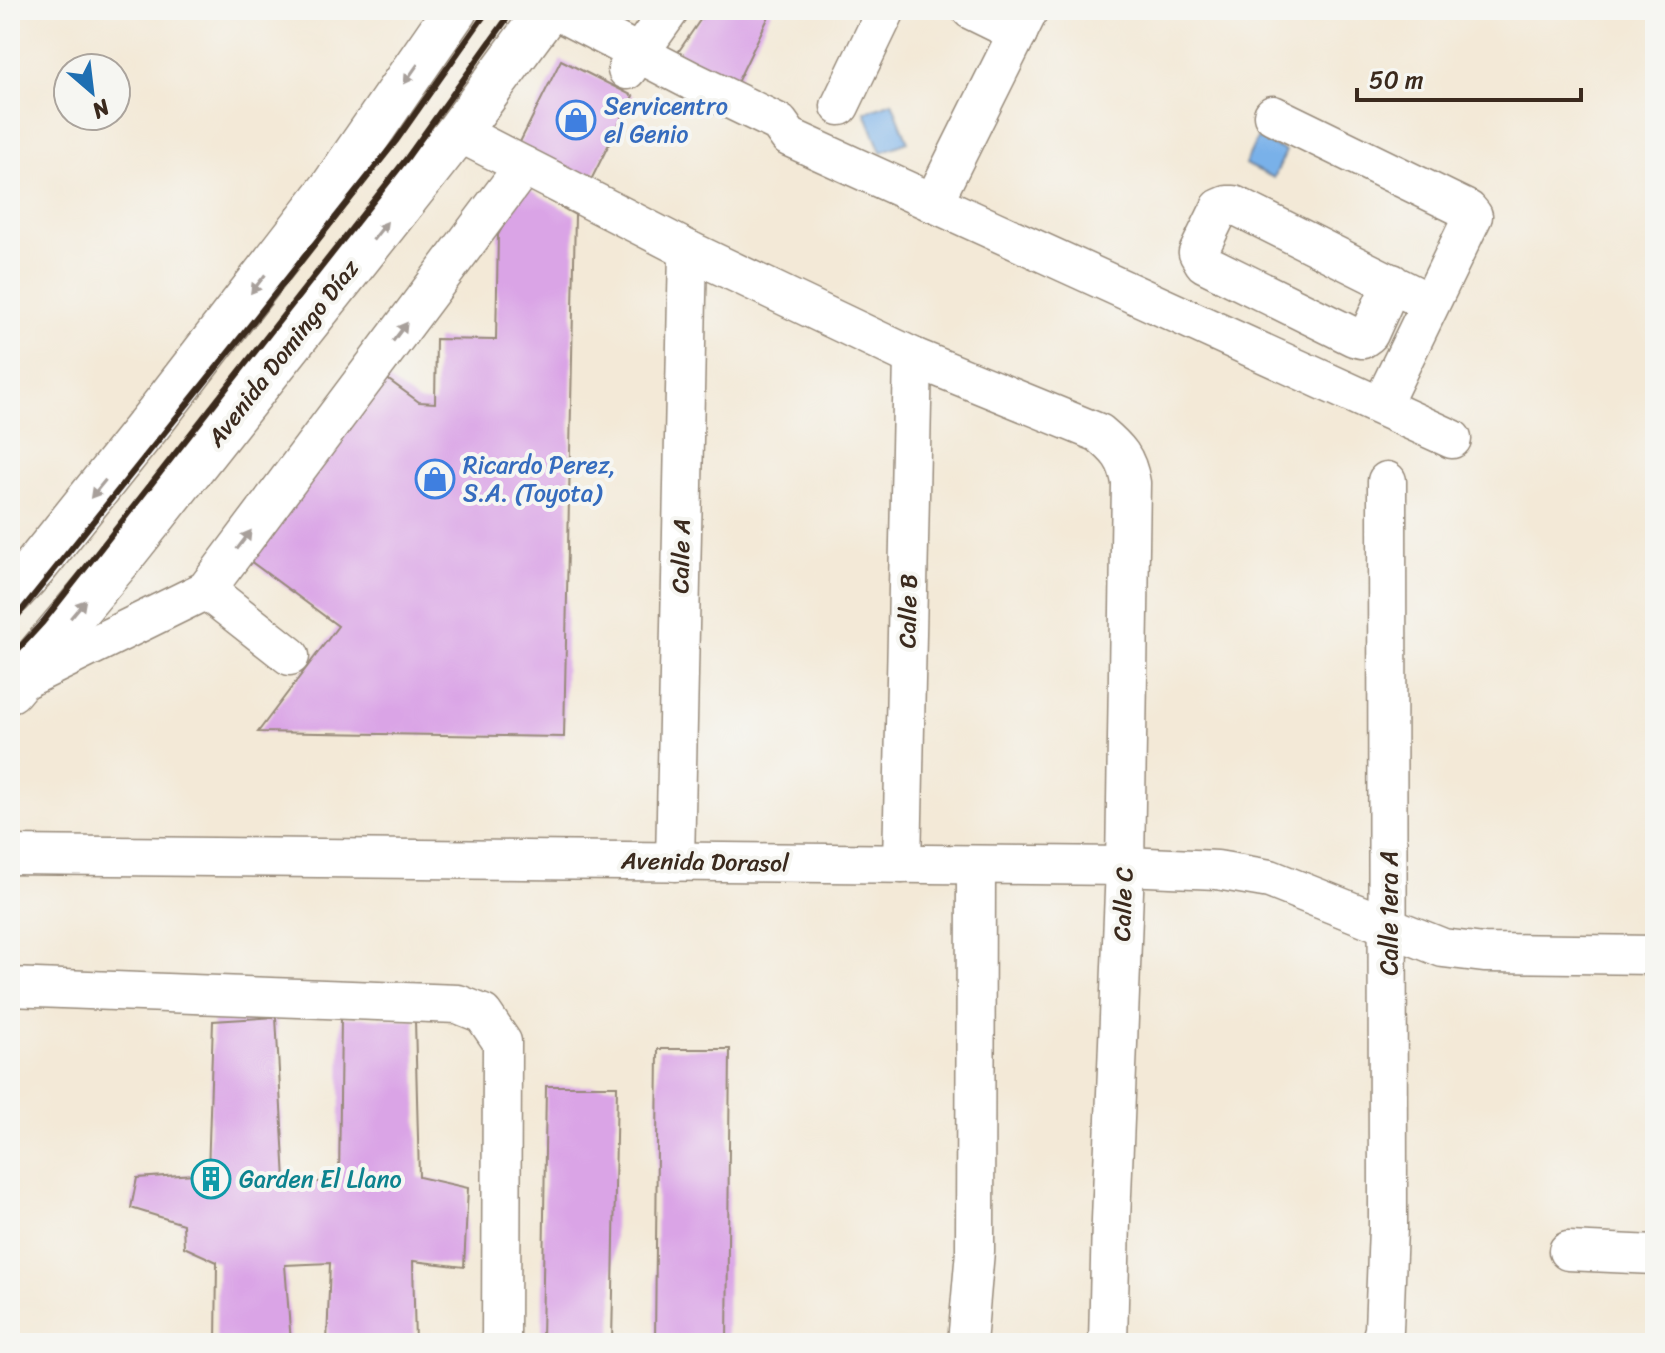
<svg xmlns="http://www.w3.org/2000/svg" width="1665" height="1353" font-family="Sriracha,sans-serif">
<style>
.water{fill:#79b1e9;stroke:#5a6e84;stroke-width:2}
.building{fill:#daa4e6}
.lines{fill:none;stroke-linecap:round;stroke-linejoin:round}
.minor-casing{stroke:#978a7a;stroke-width:41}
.major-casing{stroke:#978a7a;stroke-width:47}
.minor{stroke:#fff;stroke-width:38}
.major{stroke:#fff;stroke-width:44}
.rail{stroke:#3b2a1e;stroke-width:6}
.oneway{fill:#a79f9a}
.labels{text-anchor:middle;stroke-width:8;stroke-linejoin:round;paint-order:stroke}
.shop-label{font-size:24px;fill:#366cbe;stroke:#f6f6f2;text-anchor:start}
.street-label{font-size:24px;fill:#3b2a1e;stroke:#f6f6f2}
.culture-label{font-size:24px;fill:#0d838f;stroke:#f6f6f2;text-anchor:start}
</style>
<rect width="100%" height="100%" fill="#f6f6f2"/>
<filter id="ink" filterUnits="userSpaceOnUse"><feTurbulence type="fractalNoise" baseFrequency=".0125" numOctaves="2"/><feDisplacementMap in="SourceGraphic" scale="16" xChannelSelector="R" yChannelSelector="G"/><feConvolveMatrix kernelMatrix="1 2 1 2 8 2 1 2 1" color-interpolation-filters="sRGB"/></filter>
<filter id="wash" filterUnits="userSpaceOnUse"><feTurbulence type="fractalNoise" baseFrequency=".006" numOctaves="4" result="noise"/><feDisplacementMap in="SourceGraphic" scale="32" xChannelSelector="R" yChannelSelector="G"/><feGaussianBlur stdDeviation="1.8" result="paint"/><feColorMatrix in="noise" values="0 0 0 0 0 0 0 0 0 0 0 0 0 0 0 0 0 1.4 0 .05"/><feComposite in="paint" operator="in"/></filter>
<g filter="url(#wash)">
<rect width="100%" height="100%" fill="#f3e9d7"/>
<g class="water">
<polygon points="892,102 908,142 881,152 865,112"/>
<polygon points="1257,138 1286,151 1274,178 1245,164"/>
</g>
<g id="blocks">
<g class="building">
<polygon points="707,10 772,10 733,91 672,61"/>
<polygon points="561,60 633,96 591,180 519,144"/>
<polygon points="525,187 575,215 564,737 258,732 338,626 242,555 379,373 419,402 435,403 436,339 496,340 498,235"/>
<polygon points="276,1017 285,1180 339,1183 341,1017 415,1020 419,1177 468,1188 464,1267 413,1261 415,1343 327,1343 330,1263 285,1265 291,1343 216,1343 217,1262 184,1247 183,1224 131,1208 137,1178 208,1173 213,1021"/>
<polygon points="658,1049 730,1049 727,1343 655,1343"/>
<polygon points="546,1086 617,1086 612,1343 542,1343"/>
</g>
</g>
</g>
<g filter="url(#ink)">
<use href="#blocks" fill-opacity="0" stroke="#978a7a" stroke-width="2"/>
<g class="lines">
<g class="minor-casing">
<g id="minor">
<polyline points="555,10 690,80 779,123 789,137 1452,439"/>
<polyline points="971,10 1018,33"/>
<polyline points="627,70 670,10"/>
<polyline points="840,106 886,10"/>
<polyline points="1273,115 1468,210 1473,216 1381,406"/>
<path d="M458,132L688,250L913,357L1099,433C1118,449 1127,458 1131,483L1125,866L1111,1220L1108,1343"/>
<polyline points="933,203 1029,10"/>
<polyline points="1392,283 1369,334 1362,339 1354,337 1204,263 1198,253 1220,208 1227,205 1234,205 1430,303"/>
<polyline points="206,590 290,656"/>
<polyline points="19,682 206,590 524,166"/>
<polyline points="10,855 1125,866 1217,870 1270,879 1443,948 1484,953 1655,955"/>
<polyline points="675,862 688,250"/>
<polyline points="902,864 913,357"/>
<polyline points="10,987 458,1004 483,1014 502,1042 501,1343"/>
<polyline points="1568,1251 1655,1255"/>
<polyline points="967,1343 975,1251 976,865"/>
<polyline points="1380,1343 1384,1330 1388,1228 1387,481"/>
</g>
</g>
<g class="major-casing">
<g id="major">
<polyline points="10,594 35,567 155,417 332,188 455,10"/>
<polyline points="10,690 119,560 458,132 548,10"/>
</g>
</g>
<use href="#minor" class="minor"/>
<use href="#major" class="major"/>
<g class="rail">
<polyline points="10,625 225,357 396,141 488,10"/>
<polyline points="10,658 43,622 407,158 513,10"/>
</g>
</g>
<defs><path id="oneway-solid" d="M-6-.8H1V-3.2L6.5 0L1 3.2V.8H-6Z" transform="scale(2)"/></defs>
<g class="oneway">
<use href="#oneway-solid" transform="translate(411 74) rotate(125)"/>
<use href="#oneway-solid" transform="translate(380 231) rotate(-52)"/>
<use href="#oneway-solid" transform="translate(258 284) rotate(128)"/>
<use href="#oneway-solid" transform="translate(400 332) rotate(-53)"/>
<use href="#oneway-solid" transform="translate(98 489) rotate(129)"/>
<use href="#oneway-solid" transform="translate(244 540) rotate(-53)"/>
<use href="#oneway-solid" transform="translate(78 609) rotate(-50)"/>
</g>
</g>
<defs>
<g id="shop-ring" transform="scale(2)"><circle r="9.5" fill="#f6f6f2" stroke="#3f7fe0" stroke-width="1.5"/><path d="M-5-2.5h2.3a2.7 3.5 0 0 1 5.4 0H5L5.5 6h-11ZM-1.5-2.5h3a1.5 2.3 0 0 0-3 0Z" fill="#3f7fe0"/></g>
<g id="building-ring" transform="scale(2)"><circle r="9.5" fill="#f6f6f2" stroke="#0f9aa8" stroke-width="1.5"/><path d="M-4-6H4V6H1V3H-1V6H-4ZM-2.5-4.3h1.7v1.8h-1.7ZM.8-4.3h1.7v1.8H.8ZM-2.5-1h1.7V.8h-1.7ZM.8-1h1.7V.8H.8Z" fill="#0f9aa8"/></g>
</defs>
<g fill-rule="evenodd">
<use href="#shop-ring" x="576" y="120"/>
<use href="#shop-ring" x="435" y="479"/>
<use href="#building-ring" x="211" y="1179"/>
</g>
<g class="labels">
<g class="shop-label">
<text x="604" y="114">Servicentro<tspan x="604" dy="28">el Genio</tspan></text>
<text x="463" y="473">Ricardo Perez,<tspan x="463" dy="28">S.A. (Toyota)</tspan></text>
</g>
<g class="street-label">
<text transform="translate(283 353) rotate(-52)" y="8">Avenida Domingo Díaz</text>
<text transform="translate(681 556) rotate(-89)" y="8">Calle A</text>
<text transform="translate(908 611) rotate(-89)" y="8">Calle B</text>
<text transform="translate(705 862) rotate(1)" y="8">Avenida Dorasol</text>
<text transform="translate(1123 904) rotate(-88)" y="8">Calle C</text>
<text transform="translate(1389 913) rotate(-90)" y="8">Calle 1era A</text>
</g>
<g class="culture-label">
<text x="239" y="1187">Garden El Llano</text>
</g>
</g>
<rect width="1665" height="1353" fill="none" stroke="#f6f6f2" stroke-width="40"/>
<g transform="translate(92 92) rotate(152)"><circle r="38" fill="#f6f6f2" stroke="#aba49d" stroke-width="2"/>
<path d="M0-6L14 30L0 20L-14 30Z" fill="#1f6fb2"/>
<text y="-12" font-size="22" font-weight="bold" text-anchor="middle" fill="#3b2a1e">N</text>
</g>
<path d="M1357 88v12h224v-12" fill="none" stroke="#3b2a1e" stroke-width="4"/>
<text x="1369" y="88" font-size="24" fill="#3b2a1e" stroke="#f6f6f2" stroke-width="6" paint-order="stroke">50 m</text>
</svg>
